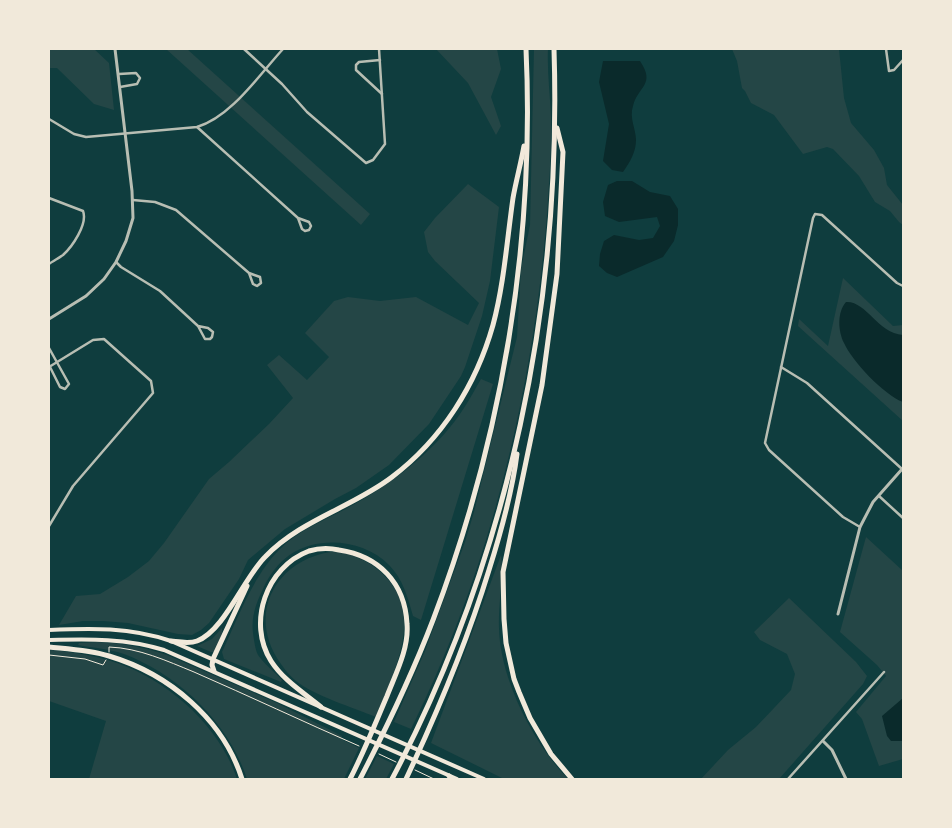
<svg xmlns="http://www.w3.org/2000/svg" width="952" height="828" font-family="'Fira Sans',sans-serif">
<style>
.green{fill:#244646}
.water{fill:#0a2a2b}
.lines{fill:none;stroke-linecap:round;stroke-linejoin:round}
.path{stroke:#f1e9da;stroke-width:1}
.minor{stroke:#b8beb3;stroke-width:2.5}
.tertiary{stroke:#b8beb3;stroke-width:3}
.secondary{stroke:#f1e9da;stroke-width:4}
.motorway{stroke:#f1e9da;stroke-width:5}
</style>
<rect width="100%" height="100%" fill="#0f3d3e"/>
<g class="green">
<polygon points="49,49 94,49 109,63 114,110 94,104 57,68 49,68"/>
<polygon points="166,49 187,49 370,214 361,225"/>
<polygon points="436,49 497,49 501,69 491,97 501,126 496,135 468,83"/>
<path d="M534,49H548C547,71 550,94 551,116C552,149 549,182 547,214C533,392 490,569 411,729L394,722L425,651L465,542L474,512L517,337L521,269L530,225Z"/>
<polygon points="732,49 839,49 844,98 851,123 874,150 884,168 887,185 903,205 903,225 899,222 890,211 875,202 859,176 833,149 827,147 803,154 774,115 751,103 745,91 742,88 737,61"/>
<polygon points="468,184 499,207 490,281 482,316 465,367 461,376 429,424 389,465 356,488 335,499 285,529 248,560 239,579 209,623 201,630 192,635 178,634 128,623 103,621 83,621 59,625 76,596 100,594 128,577 149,561 164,543 209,479 229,462 269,424 293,398 267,365 279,355 307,380 329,357 305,333 334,301 348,297 380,301 416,297 468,325 479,303 435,261 428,252 424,232 435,218"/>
<polygon points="843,278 893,326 903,325 903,421 798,326 799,319 828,346"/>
<path d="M481,379L493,384L421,620L413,616C408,598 403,579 389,565C365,540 320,535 291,554C278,563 269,575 263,589C256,603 251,617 253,633C254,640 255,649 258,655C264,664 275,672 282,680L281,682L224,659L222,652C237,620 253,576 279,550C300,528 333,517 360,501C398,479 440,446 464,408C470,399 475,389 481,379Z"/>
<polygon points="866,537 903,571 903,759 879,766 862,719 856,712 886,676 877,665 840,632"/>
<path d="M338,551C359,557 376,564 390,582C422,621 392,676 376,717C354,708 313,695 296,681C290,676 285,670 281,664C244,613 278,556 338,551Z"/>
<path d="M501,555C504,574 498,606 499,628C500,679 533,743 568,779H504L431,743Z"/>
<polygon points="789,598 856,662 867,676 863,684 779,779 701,779 728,750 756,727 791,690 795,674 787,654 760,640 754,632"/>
<polygon points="222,628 222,633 215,652 211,652 197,646 212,639"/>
<path d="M97,642C122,643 144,647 167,655L277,703L342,736L341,739L359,748L344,779H247C229,723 179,675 124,654C110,649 93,648 78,645L79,643Z"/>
<path d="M49,650C69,651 102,657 120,664C171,683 220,727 237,779H89L106,721L49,701Z"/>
<polygon points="377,756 394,764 386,779 365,779"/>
</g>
<g class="water">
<path d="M603,61H640C656,85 638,86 633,106C629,118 636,129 636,140C636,152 630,162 623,172L612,170L603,161L609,124L599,82Z"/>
<polygon points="617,181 632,181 650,192 670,196 678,209 678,225 674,241 663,257 617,277 607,273 599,266 600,254 604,241 614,235 639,240 653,238 660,226 657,217 619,222 605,216 603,202 608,185"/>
<path d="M846,302C867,301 877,333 903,335V402C884,395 852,361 844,343C838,331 837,312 846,302Z"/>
<polygon points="903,698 903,741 891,741 887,736 882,716"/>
</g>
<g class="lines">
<g class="path">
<path d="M109,652V647C139,648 167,661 194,672C249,696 304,722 359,746"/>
<polyline points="49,655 85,659 103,665 106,660"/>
<polyline points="379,754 396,762"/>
<polyline points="415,770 434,779"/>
</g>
<g class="minor">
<polyline points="244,49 282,84 307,112 366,163 373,160 385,144 379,49"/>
<polyline points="886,49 889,71 894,70 903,60"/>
<polyline points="380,60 359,62 356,65 356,70 382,94"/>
<polyline points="119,74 136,73 140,78 137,84 120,87"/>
<path d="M49,119L74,134L86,137L197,127C231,117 259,75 283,49"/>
<polyline points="197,127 298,218 302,229 305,231 309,230 311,226 309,222 298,218"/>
<path d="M49,198L83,211C88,224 72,247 63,255C59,258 53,261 49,264"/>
<polyline points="133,200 155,202 176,210 249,273 253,284 257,286 261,283 260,277 249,273"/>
<polyline points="116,262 121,267 160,291 198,326 205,339 210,339 212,337 213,332 208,328 198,326"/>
<polyline points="49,348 69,384 65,389 60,387 49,365"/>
<polyline points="49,367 93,340 104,339 151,381 153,393 73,486 49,526"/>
<polyline points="781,367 807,383 902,469"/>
<polyline points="879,496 903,518"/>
<polyline points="860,527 843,517 769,450 765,443 813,218 815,214 822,215 897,283 903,286"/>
<polyline points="788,779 884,672"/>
</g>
<g class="tertiary">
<polyline points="49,319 86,296 104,279 116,262 126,241 133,218 132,191 115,49"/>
<polyline points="838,614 860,527 873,502 903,468"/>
<polyline points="823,741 832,750 846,779"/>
</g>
<g class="secondary">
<path d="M49,630C91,628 130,627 171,641L484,779"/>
<path d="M49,640C89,639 126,638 164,650L457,779"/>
</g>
<g class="motorway">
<polyline points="557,128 563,152 557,274 542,385 503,572 504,619 506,643 514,679 519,692 530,718 551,754 572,779"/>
<path d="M171,641C180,642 189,644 197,641C224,631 244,578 265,557C300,520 353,507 392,477C442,439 476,385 493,325C504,284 507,240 513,198C516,181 521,163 524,146"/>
<path d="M49,647C69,649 90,650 109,656C169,674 223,719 242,779"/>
<polyline points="214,671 212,665 213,659 247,586"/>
<path d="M321,707C304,693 283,680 271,661C247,623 266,567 309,551C319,548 330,548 339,550C379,556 405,583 407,624C409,648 396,673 387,696C375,724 364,752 350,779"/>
<polyline points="449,776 452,779"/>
<path d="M360,779C387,727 412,675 433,620C502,439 535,242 526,49"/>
<path d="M392,779C510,556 562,301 554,49"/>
<path d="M406,779C438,711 467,642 489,570C501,532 512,494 517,454"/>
</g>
</g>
<rect width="952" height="828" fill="none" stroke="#f1e9da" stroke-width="100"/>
</svg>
